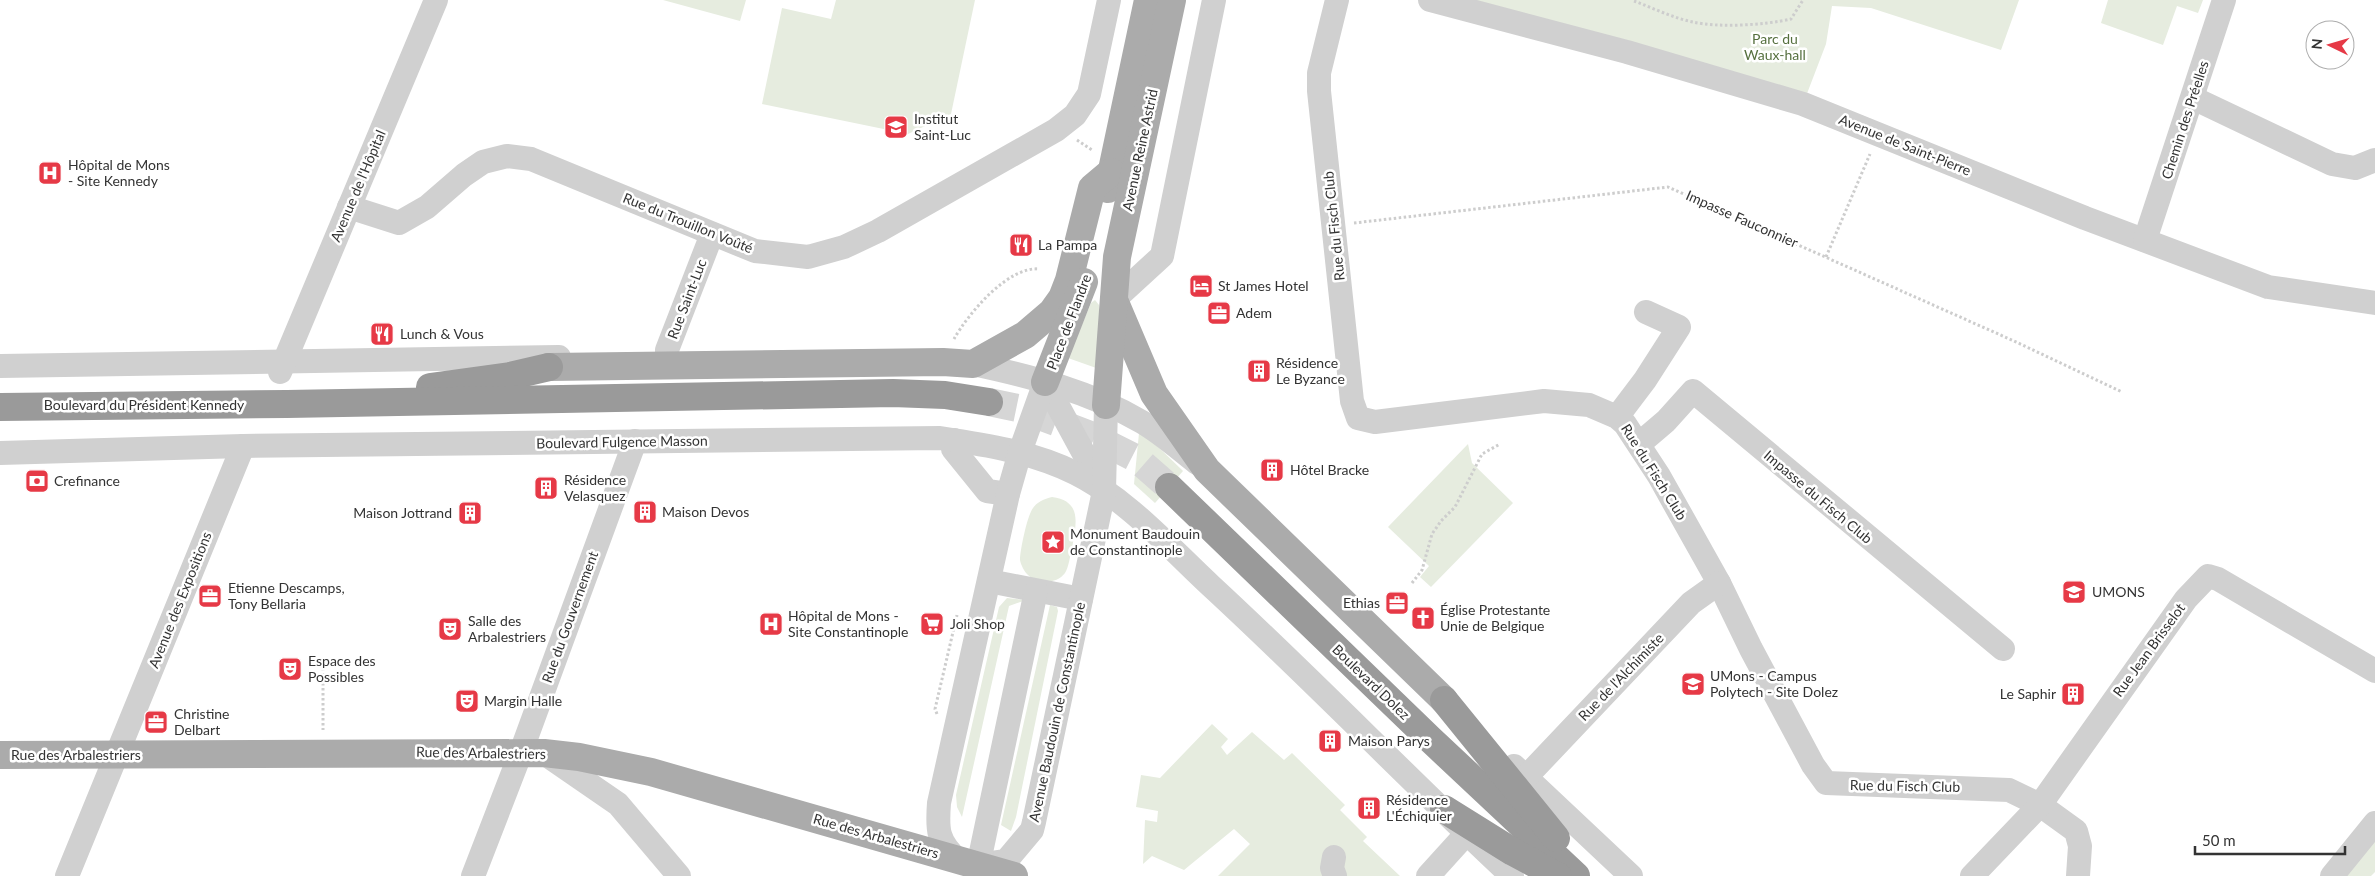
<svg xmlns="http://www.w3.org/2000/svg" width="2375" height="876" font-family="Lato,sans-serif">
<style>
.green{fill:#e6ecdf}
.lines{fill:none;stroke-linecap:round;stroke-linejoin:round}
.highway-tunnel{stroke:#d6d6d6;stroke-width:28;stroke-dasharray:28 14;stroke-linecap:butt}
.path{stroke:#cdcdcd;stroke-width:3;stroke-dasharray:2.5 2.5;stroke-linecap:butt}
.minor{stroke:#d0d0d0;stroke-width:24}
.major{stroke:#ababab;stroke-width:28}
.highway{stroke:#9a9a9a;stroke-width:28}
.labels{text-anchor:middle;stroke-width:5;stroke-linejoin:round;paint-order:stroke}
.park-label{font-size:14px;fill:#56703f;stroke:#fff}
.poi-label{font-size:14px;fill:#333;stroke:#fff;text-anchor:start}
.street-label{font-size:14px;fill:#333;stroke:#fff}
</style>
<rect width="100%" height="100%" fill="#fff"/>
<g class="green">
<polygon points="663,0 746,0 740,21"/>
<polygon points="836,0 975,0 951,114 908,134 762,104 782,8 831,19"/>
<polygon points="1430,0 2019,0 2001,50 1871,8 1832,6 1826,44 1803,104"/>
<polygon points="2108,0 2203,0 2198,13 2177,6 2163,45 2101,23"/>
<polygon points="1095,300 1099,305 1099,369 1068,358 1091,303"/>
<polygon points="1139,433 1149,438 1183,471 1155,503 1134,484"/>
<polygon points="1468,444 1472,463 1513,503 1431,587 1420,577 1429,566 1388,527"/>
<path d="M1052,497C1083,501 1076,525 1072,548C1070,555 1069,567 1065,573C1056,585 1036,584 1027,574C1024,571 1021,565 1020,560C1020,551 1027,516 1033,508C1037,502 1044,499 1052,497Z"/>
<polygon points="1007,598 1026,600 1009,606 962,817 957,807 956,795 999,607"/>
<polygon points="1050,605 1057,607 1058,611 1016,817 1011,831 1001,825"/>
<polygon points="1212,724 1228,739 1221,747 1227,755 1252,732 1284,760 1292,753 1345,805 1340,810 1367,837 1363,841 1400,876 1218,876 1250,844 1234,829 1184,870 1152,856 1143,864 1145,820 1157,822 1158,811 1136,807 1141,775 1160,778"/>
<polygon points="2375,835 2375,872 2371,876 2340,876"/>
</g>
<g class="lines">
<polyline class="highway-tunnel" points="989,402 1018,408 1088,434 1137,459 1169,487"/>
<g class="path">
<path d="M1634,1C1653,8 1673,18 1693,22C1719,28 1765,25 1791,19L1803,0"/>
<polyline points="1077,140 1092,150"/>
<polyline points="1354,223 1668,187 2014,341 2122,392"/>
<polyline points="1826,257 1870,154"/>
<path d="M954,339C968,314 1008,266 1039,269"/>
<polyline points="1412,583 1422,570 1432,534 1441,521 1455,507 1482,454 1500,444"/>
<polyline points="323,668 323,730"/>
<polyline points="937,714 935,709 957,615"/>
</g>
<g class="minor">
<polyline points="1337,0 1319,73 1319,91 1352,401 1358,418 1375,422 1544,401 1589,405 1617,417 1625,424 1659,476 1719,583 1751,649 1813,765 1826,783 2009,790 2040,805 2076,831 2080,846 2078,876"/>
<polyline points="1430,0 1627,52 1803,104 2085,218 2268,287 2375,303"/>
<polyline points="2193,98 2332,164 2355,168 2375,160"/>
<polyline points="349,207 399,223 427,207 464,175 483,162 507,156 531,159 755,251 808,257 844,247 878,231 1056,130 1075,115 1089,94 1109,0"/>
<polyline points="2145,240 2224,0"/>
<polyline points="1114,300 1162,256 1214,0"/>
<polyline points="667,364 667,350 712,234"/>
<path d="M973,364C1030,376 1091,392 1142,422C1161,433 1179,449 1197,463"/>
<polyline points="0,366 559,357"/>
<polyline points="280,372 436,0"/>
<polyline points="1045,382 1102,487"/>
<polyline points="1617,417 1645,380 1679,327 1646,312"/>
<polyline points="954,440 953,449 987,491 1008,494"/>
<polyline points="1639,444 1666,421 1693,391 2003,649"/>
<path d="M0,453L243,446L940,438C987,445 1032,452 1075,473C1127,499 1169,547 1211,586C1313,680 1410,781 1512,876"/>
<polyline points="989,581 1081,599"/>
<polyline points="544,753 618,804 679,876"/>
<polyline points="1514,766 1631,876"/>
<polyline points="1527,776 1691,603 1719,583"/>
<polyline points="1334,857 1332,868 1335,876"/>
<path d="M958,860C937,841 937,829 939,803L1008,494L1020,452L1045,382"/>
<polyline points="978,865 1006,861 1032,830 1034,822 1104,491 1106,405"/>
<polyline points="67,876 243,446"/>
<polyline points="473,876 521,752 635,441"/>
<polyline points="976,876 1036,591"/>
<polyline points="1428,876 1467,833"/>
<polyline points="1972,876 2040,805 2186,599 2208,576 2218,579 2375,671"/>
<polyline points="2332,876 2375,823"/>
</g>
<g class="major">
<polyline points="1108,189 1148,0"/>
<polyline points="1114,300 1154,394 1207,470 1444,700"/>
<polyline points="549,367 943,362 973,364 1025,335 1052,312 1062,298 1069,280 1092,188 1111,172"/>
<polyline points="1045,382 1084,282"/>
<polyline points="1106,405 1117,257 1172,0"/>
<polyline points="0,755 544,753 579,757 651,772 1014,876"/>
</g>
<g class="highway">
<polyline points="430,387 510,376 549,367"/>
<polyline points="0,407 287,404 893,393 945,395 989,402"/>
<polyline points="1169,487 1430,739 1576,876"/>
<polyline points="1444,700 1556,838"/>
<polyline points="1444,809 1513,852 1558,876"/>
</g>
</g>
<defs>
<g id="school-square" transform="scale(1.25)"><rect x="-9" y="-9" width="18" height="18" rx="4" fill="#e63946" stroke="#fff"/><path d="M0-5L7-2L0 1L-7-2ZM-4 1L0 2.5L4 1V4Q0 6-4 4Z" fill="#fff"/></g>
<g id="hospital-square" transform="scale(1.25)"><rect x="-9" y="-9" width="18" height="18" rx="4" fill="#e63946" stroke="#fff"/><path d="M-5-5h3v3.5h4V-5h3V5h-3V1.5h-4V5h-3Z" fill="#fff"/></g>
<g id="restaurant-square" transform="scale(1.25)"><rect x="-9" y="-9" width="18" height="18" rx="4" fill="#e63946" stroke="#fff"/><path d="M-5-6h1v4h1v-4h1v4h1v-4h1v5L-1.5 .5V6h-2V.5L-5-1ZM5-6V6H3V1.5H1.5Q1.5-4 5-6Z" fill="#fff"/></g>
<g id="hotel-square" transform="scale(1.25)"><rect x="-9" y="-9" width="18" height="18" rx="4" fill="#e63946" stroke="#fff"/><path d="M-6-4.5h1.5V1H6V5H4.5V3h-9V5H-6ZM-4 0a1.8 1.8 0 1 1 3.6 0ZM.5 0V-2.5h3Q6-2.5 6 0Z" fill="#fff"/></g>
<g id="office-square" transform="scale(1.25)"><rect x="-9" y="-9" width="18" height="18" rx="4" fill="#e63946" stroke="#fff"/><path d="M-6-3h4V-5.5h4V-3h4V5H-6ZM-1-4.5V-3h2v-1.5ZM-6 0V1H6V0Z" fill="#fff"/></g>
<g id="building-square" transform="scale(1.25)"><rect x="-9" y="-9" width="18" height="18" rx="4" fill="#e63946" stroke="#fff"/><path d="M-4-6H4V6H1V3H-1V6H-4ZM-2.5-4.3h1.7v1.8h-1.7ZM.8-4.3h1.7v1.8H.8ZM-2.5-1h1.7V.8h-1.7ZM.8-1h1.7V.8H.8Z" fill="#fff"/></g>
<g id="bank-square" transform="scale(1.25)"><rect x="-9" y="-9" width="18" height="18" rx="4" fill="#e63946" stroke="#fff"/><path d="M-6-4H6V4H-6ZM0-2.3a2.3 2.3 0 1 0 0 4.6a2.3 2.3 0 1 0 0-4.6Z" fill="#fff"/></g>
<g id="sight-square" transform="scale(1.25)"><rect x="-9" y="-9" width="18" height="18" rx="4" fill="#e63946" stroke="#fff"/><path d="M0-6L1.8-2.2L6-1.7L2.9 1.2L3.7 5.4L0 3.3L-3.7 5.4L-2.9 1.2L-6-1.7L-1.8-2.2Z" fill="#fff"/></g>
<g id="university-square" transform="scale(1.25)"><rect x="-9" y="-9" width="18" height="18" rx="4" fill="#e63946" stroke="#fff"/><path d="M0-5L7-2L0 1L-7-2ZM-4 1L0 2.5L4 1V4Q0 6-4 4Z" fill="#fff"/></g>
<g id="church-square" transform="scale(1.25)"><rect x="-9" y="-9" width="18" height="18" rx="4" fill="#e63946" stroke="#fff"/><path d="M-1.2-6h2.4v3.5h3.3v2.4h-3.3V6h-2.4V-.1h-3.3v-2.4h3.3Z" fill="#fff"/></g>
<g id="supermarket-square" transform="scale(1.25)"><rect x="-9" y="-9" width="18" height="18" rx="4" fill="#e63946" stroke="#fff"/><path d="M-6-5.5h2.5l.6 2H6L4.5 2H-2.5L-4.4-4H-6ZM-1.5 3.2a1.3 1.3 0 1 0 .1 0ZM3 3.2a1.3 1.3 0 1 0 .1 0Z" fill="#fff"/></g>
<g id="theatre-square" transform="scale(1.25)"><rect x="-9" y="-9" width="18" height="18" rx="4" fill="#e63946" stroke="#fff"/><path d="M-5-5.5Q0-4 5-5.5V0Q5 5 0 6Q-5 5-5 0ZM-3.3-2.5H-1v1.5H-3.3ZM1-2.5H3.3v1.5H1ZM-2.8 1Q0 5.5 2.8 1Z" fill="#fff"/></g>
</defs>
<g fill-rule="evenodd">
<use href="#school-square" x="896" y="127"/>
<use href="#hospital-square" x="50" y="173"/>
<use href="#restaurant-square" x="1021" y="245"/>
<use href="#hotel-square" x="1201" y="286"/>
<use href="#office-square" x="1219" y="313"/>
<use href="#restaurant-square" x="382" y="334"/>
<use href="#building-square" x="1259" y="371"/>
<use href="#building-square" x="1272" y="470"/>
<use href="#bank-square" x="37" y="481"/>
<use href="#building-square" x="546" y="488"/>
<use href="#building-square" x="645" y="512"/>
<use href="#building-square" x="470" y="513"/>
<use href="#sight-square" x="1053" y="542"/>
<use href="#university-square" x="2074" y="592"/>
<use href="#office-square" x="210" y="596"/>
<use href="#office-square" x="1397" y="603"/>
<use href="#church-square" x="1423" y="618"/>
<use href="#hospital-square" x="771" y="624"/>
<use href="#supermarket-square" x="932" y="624"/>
<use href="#theatre-square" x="450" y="629"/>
<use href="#theatre-square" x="290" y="669"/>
<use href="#university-square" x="1693" y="684"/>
<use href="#building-square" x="2073" y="694"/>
<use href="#theatre-square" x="467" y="701"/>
<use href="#office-square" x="156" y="722"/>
<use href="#building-square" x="1330" y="741"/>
<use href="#building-square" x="1369" y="808"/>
</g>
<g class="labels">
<g class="park-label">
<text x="1775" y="44">Parc du<tspan x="1775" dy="16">Waux-hall</tspan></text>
</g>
<g class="poi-label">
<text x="914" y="124">Institut<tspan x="914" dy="16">Saint-Luc</tspan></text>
<text x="68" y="170">Hôpital de Mons<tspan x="68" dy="16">- Site Kennedy</tspan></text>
<text x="1038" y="250">La Pampa</text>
<text x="1218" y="291">St James Hotel</text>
<text x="1236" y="318">Adem</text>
<text x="400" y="339">Lunch &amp; Vous</text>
<text x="1276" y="368">Résidence<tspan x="1276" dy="16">Le Byzance</tspan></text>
<text x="1290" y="475">Hôtel Bracke</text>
<text x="564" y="485">Résidence<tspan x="564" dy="16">Velasquez</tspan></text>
<text x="54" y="486">Crefinance</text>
<text x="662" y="517">Maison Devos</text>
<text x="452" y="518" text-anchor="end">Maison Jottrand</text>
<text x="1070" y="539">Monument Baudouin<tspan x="1070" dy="16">de Constantinople</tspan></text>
<text x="228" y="593">Etienne Descamps,<tspan x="228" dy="16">Tony Bellaria</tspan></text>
<text x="2092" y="597">UMONS</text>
<text x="1380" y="608" text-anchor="end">Ethias</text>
<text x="1440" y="615">Église Protestante<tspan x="1440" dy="16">Unie de Belgique</tspan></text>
<text x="788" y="621">Hôpital de Mons -<tspan x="788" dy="16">Site Constantinople</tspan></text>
<text x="468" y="626">Salle des<tspan x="468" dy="16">Arbalestriers</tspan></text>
<text x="950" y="629">Joli Shop</text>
<text x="308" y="666">Espace des<tspan x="308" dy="16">Possibles</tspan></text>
<text x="1710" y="681">UMons - Campus<tspan x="1710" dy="16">Polytech - Site Dolez</tspan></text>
<text x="2056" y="699" text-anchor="end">Le Saphir</text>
<text x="484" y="706">Margin Halle</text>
<text x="174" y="719">Christine<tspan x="174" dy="16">Delbart</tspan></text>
<text x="1348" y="746">Maison Parys</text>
<text x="1386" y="805">Résidence<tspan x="1386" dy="16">L'Échiquier</tspan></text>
</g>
<g class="street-label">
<text transform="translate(2185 120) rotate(-72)" y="5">Chemin des Préelles</text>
<text transform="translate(1905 145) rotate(22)" y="5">Avenue de Saint-Pierre</text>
<text transform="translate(1140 150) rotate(-78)" y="5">Avenue Reine Astrid</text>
<text transform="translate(358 186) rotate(-67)" y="5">Avenue de l'Hôpital</text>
<text transform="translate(1742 219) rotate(24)" y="5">Impasse Fauconnier</text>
<text transform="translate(688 223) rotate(22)" y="5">Rue du Trouillon Voûté</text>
<text transform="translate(1334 226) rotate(-96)" y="5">Rue du Fisch Club</text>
<text transform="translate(687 299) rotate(-69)" y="5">Rue Saint-Luc</text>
<text transform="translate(1069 322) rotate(-69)" y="5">Place de Flandre</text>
<text x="144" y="410">Boulevard du Président Kennedy</text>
<text transform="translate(622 442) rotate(-1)" y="5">Boulevard Fulgence Masson</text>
<text transform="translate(1654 472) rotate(58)" y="5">Rue du Fisch Club</text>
<text transform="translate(1818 497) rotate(40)" y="5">Impasse du Fisch Club</text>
<text transform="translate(180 600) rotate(-68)" y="5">Avenue des Expositions</text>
<text transform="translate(570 617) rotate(-70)" y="5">Rue du Gouvernement</text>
<text transform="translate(2149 650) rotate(-54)" y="5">Rue Jean Brisselot</text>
<text transform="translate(1621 677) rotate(-46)" y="5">Rue de l'Alchimiste</text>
<text transform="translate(1371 682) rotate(44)" y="5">Boulevard Dolez</text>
<text transform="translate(1057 712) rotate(-78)" y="5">Avenue Baudouin de Constantinople</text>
<text transform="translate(481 753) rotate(1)" y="5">Rue des Arbalestriers</text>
<text x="76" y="760">Rue des Arbalestriers</text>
<text transform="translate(1905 786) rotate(1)" y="5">Rue du Fisch Club</text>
<text transform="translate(876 836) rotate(16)" y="5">Rue des Arbalestriers</text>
</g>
</g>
<g transform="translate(2330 45) rotate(275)"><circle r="24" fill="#ffffff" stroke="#adadad"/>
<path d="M0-4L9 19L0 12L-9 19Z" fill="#e63946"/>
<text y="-8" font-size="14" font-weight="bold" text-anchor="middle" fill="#333333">N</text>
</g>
<path d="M2195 846v8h150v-8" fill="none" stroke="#333333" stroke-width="2.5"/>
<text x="2202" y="846" font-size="15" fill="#333333" stroke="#ffffff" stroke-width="4" paint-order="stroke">50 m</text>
</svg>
